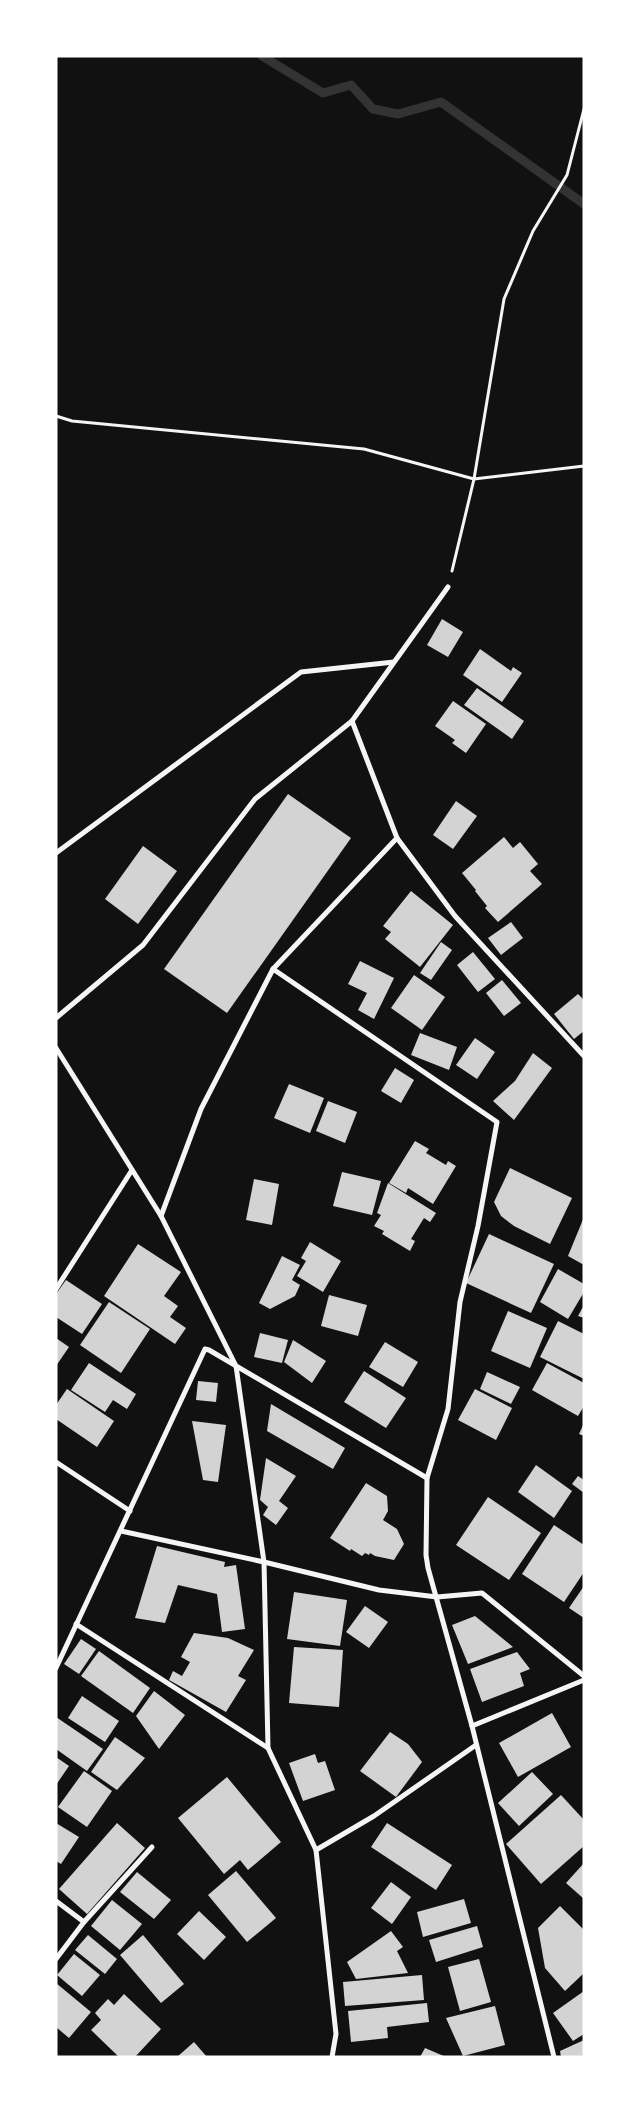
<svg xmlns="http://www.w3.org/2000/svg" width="640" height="2113" font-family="Overpass,sans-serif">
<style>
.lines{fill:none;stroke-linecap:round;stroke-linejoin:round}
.stream{stroke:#333;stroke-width:9}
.building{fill:#d3d3d3}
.path{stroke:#f5f5f5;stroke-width:3}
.minor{stroke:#f5f5f5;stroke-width:5}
</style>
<rect width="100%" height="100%" fill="#111"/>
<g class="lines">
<polyline class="stream" points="262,56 323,93 351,85 373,109 398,114 441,102 584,204"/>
</g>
<g class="building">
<polygon points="442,619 463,632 448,657 427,645"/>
<polygon points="480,649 511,671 513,667 522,673 502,702 463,675"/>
<polygon points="477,688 524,721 512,739 464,705"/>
<polygon points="453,701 486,724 466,753 452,743 455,740 435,726"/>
<polygon points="288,794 351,838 227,1013 164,969"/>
<polygon points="456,801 477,816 453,849 433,835"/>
<polygon points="504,837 513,848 520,842 538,864 530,871 542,884 498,922 485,908 487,906 475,891 476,890 462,873"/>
<polygon points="143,846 177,871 138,924 105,899"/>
<polygon points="411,891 453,925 420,967 385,939 391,932 383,926"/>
<polygon points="511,922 523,938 501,955 488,938"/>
<polygon points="441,942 452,950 431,980 420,973"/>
<polygon points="473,952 495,979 478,992 457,965"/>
<polygon points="360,961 394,978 374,1019 358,1010 367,993 348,984"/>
<polygon points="414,975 445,997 422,1030 391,1008"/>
<polygon points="502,980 521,1003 504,1016 486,993"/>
<polygon points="578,994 584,1000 584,1031 574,1039 554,1014"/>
<polygon points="420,1033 457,1047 449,1070 411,1055"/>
<polygon points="475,1038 495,1052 477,1079 456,1065"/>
<polygon points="533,1053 552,1068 514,1120 493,1101 515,1081"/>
<polygon points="395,1068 414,1080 401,1103 381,1091"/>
<polygon points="289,1084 324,1098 310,1133 274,1118"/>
<polygon points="328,1101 357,1112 345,1143 316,1131"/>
<polygon points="415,1141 429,1149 426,1153 446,1165 448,1161 456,1166 433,1204 408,1188 406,1193 389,1183"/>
<polygon points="510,1168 572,1198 550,1244 514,1226 501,1216 494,1202"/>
<polygon points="342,1172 381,1181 372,1215 333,1206"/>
<polygon points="254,1179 279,1184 272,1225 246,1220"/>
<polygon points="388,1183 436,1213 430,1222 424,1218 411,1239 415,1241 410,1251 382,1234 384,1231 374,1226 381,1215 377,1213"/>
<polygon points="584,1217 584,1265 568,1256"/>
<polygon points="489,1234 554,1264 531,1313 466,1283"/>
<polygon points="310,1242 341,1261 323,1292 297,1276 306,1261 301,1258"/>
<polygon points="138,1244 181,1272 164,1296 178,1306 170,1317 186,1328 175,1344 104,1296"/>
<polygon points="282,1256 300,1265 292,1280 300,1285 295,1296 270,1309 259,1303"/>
<polygon points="558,1269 584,1284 584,1292 568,1319 540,1302"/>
<polygon points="66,1280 102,1304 82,1334 56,1317 56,1294"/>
<polygon points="329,1295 367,1305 358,1336 321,1326"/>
<polygon points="109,1302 150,1329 121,1373 80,1345"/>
<polygon points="584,1305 584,1318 578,1316"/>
<polygon points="508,1311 547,1328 530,1368 491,1351"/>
<polygon points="558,1321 584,1334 584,1379 540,1357"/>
<polygon points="260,1333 288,1340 282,1363 254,1357"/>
<polygon points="56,1338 69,1347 56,1366"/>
<polygon points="293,1340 326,1361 312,1383 284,1362"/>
<polygon points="385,1342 418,1362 403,1387 369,1367"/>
<polygon points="89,1363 136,1394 127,1409 113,1400 105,1412 71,1390"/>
<polygon points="547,1363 584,1383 584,1406 578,1416 532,1390"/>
<polygon points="364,1371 406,1398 386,1428 344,1402"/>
<polygon points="487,1372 520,1387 511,1404 480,1389"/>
<polygon points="198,1381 218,1383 216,1402 196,1400"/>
<polygon points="67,1389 114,1421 97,1447 56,1419 56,1405"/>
<polygon points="475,1389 512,1408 496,1440 458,1420"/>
<polygon points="271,1404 345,1448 333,1469 267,1431"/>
<polygon points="192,1421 226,1425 218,1482 203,1480"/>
<polygon points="584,1423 584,1436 579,1434"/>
<polygon points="266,1458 296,1476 279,1501 288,1508 276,1525 263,1515 268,1507 260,1500"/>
<polygon points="536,1465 572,1491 554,1518 518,1492"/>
<polygon points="578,1476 584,1480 584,1493 572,1484"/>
<polygon points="366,1483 387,1496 388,1511 383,1520 397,1529 404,1544 394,1560 375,1556 370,1553 369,1555 365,1553 362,1556 351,1549 350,1551 330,1538"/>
<polygon points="488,1497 541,1533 509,1580 456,1545"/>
<polygon points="554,1525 584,1545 584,1572 564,1602 522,1574"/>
<polygon points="157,1546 225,1562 224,1567 236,1565 245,1629 222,1632 217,1594 178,1585 165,1623 135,1618"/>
<polygon points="584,1586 584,1618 569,1608"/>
<polygon points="294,1592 347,1600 340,1646 287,1639"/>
<polygon points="365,1606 388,1622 369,1648 346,1632"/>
<polygon points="475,1616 513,1647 468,1664 452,1625"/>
<polygon points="194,1633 228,1638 254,1650 238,1676 246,1680 226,1712 169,1680 173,1671 182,1676 190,1662 181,1657"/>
<polygon points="81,1639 96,1649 79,1674 64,1664"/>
<polygon points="294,1647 343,1650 339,1707 289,1703"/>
<polygon points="99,1651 150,1688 133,1713 81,1676"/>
<polygon points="517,1652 530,1669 520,1673 524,1686 482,1702 470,1669"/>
<polygon points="154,1691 185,1715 159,1749 136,1716"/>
<polygon points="82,1696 119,1721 105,1742 68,1718"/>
<polygon points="552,1713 571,1747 518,1777 499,1743"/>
<polygon points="56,1717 103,1749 87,1771 56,1749"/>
<polygon points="390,1732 408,1744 422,1762 396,1797 360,1771"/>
<polygon points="115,1737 145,1758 117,1790 91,1772"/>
<polygon points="315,1754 318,1763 325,1761 335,1790 303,1801 289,1763"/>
<polygon points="56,1757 69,1766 56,1785"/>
<polygon points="84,1771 112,1791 87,1827 58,1807"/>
<polygon points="532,1772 553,1794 519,1826 498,1803"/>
<polygon points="227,1777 281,1842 248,1870 240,1860 224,1874 178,1818"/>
<polygon points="561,1795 584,1820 584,1846 541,1884 506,1844"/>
<polygon points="56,1823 79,1837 61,1864 56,1861"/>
<polygon points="117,1823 145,1848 87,1914 59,1889"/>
<polygon points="387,1823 452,1865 436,1890 371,1847"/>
<polygon points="584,1863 584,1899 566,1883"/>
<polygon points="236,1871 276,1918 247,1942 208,1895"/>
<polygon points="137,1872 171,1900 154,1919 120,1892"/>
<polygon points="391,1882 411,1897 392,1924 371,1908"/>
<polygon points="464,1899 471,1923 423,1937 417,1912"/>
<polygon points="112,1900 142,1924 120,1950 91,1926"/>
<polygon points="560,1906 584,1930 584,1973 565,1991 545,1968 538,1928"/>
<polygon points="199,1911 226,1937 204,1960 177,1934"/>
<polygon points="477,1926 483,1947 436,1962 429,1940"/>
<polygon points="391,1931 403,1947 397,1951 408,1973 356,1979 347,1962"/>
<polygon points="88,1935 117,1959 105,1974 75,1950"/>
<polygon points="143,1935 184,1984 161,2003 120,1955"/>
<polygon points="74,1954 100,1975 82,1996 57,1975"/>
<polygon points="479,1959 491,2002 460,2011 448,1967"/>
<polygon points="422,1975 424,2000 345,2006 343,1982"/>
<polygon points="56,1983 91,2012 69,2038 56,2027"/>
<polygon points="584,1991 584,2034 573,2041 553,2013"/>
<polygon points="124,1994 161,2029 135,2057 119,2057 91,2030 101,2020 95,2013 108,1999 114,2005"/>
<polygon points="427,2003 429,2022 387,2027 388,2038 351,2042 348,2011"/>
<polygon points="495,2006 505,2045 463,2056 446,2018"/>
<polygon points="584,2040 584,2057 561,2057 560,2051"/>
<polygon points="194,2042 207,2057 177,2057"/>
<polygon points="425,2048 446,2057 420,2057"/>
</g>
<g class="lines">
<g class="path">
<polyline points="56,416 72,421 364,449 474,479 584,466"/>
<polyline points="452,571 474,479 504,299 533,231 567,175 584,109"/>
</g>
<g class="minor">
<polyline points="397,838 455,916 584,1056"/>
<polyline points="56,853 301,672 394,662"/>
<polyline points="273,969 497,1122 478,1226 460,1302 448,1409 427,1478 426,1555 428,1568 472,1726 554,2057"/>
<polyline points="56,1018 143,945 255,799 352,721"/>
<polyline points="56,1048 161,1216"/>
<polyline points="56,1289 132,1170"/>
<polyline points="56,1462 130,1511"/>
<polyline points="121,1531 264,1562 379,1590 437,1597 482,1593 584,1676"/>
<polyline points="76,1624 268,1748"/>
<polyline points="56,1668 205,1349 209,1350 427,1478"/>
<polyline points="472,1726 584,1680"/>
<polyline points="316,1850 374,1816 476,1745"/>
<polyline points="56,1901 84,1922"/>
<polyline points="56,1959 84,1922 152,1847"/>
<polyline points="332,2057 336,2034 316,1850 268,1748 264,1562 236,1366 161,1216 201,1109 273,969 397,838 352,721 448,587"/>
</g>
</g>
<rect width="640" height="2113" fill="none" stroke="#ffffff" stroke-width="115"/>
</svg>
